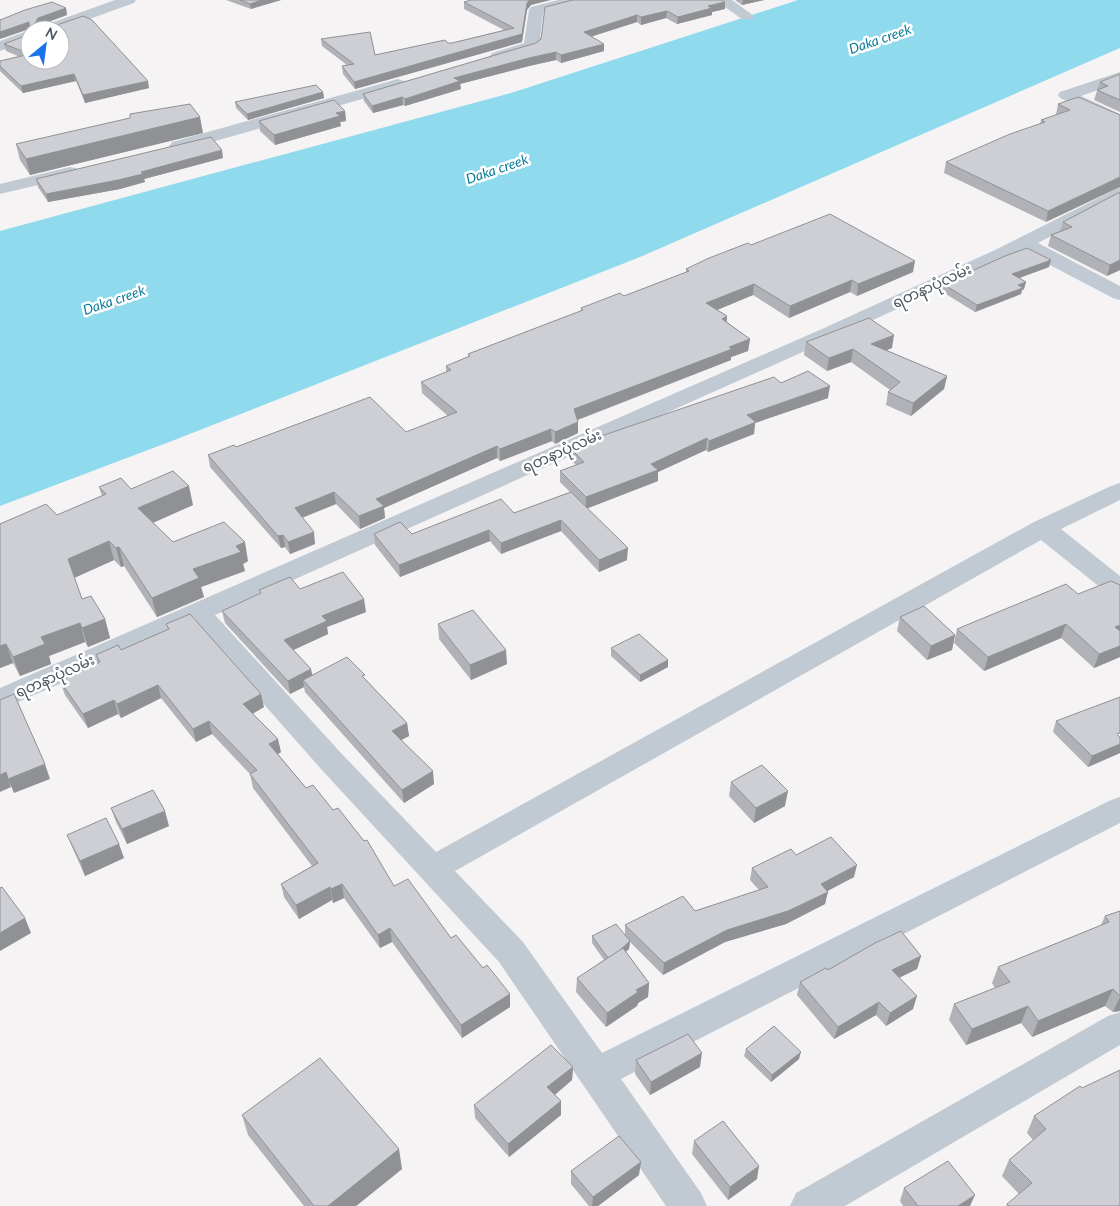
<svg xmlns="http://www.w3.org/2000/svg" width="1120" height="1206" font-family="Lato,'Noto Sans Myanmar',sans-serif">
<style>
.water{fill:#90daee}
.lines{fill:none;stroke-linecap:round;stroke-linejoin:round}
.minor{fill:#c1cad2;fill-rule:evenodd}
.wall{fill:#b0b2b7}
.shaded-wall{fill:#909195}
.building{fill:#cdcfd5;stroke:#909195;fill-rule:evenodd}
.labels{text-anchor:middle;stroke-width:5;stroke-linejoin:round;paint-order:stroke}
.far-water-label{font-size:14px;font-style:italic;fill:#0c7c9b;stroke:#fff}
.street-label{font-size:15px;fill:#4a5661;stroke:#fff}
</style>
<rect width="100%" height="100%" fill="#f5f3f3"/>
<polygon class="water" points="798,0 1120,0 1120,48 640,257 177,439 0,506 0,231 511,93"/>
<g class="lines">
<g class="minor">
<polygon points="115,0 136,0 134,3 59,30 37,30 40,27"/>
<polygon points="558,0 583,0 581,3 543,13 539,46 536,49 498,61 492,59 490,56 492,53 524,43 529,10 531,7"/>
<polygon points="715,0 732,0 754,16 752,19 742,19"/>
<polygon points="30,30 30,40 0,51 0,41"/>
<polygon points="1120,72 1120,82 1081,96 1120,114 1120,125 1060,98 1058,95 1060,92"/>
<polygon points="398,79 404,81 406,84 404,87 184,150 178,151 172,150 169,146 172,142"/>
<polygon points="70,167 76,168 79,172 76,176 0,194 0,184"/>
<polygon points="1120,187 1120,199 1038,243 1120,286 1120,300 1113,298 1023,251 836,337 215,615 341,753 436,852 1034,522 1111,486 1120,483 1120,500 1061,529 1120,576 1120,599 1111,596 1041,540 455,871 523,942 602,1053 1109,801 1120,797 1120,823 621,1079 701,1193 707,1206 666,1206 499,962 321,769 194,625 0,710 0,688 822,329 995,250"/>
<polygon points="1120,1012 1120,1045 845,1206 790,1206 796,1193 1108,1016"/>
</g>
</g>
<g class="wall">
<polygon points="226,0 281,0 251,9"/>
<polygon points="573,0 725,2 725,9 712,12 712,15 677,24 666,18 641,25 637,22 592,36 604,51 561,63 556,60 529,66 460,84 461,89 405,106 403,105 373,113 364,101 363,94 536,43"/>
<polygon points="735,0 764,0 742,5"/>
<polygon points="464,2 531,5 527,10 522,42 355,89 343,74 342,66 347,65 322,46 321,39 375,55 452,43 504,30 464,9"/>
<polygon points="66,8 67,15 41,25 149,88 85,103 76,81 23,93 0,71 0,61 20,57 6,51 4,44 30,34 30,29 0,39"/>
<polygon points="1120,74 1120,112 1094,100 1100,82"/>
<polygon points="323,92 324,98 248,120 236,108 235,102"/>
<polygon points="1078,97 1046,222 944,173 946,162 1040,124 1041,120 1056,115 1058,104"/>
<polygon points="345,111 346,121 340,122 341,126 275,145 260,131 259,121"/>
<polygon points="203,133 30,175 20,160 16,144"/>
<polygon points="223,158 144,179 145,182 120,189 48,202 38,187 36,179"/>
<polygon points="1120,192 1120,270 1107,276 1048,246 1051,235 1060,231 1063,222"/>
<polygon points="751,245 913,272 857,296 850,292 789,318 753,295 717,310 727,316 727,322 750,339 748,351 731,357 731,360 578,420 578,433 555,444 552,441 500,461 497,458 384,508 385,518 360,529 336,504 302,518 315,544 290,554 285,547 281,548 210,467 208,455 236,447 406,432 448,416 422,393 421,382 446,372 446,366 468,357 468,354 581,311 581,308 624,296 686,272 686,269"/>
<polygon points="1049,267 1019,278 1026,282 1024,289 1022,290 1021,294 975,312 941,291 943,284"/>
<polygon points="806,342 892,348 886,350 947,376 944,389 911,416 886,405 888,392 890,390 851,362 827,371 804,355"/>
<polygon points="781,383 828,398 755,423 754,434 708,452 706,450 658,472 658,481 587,508 627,560 599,572 561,531 501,554 490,541 400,577 375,545 374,534 412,534 514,513 570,492 560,482 560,471 576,465 569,458 569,447"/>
<polygon points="99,487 131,489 193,505 153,523 173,542 248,561 243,564 245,571 201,587 204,597 157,617 124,566 121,567 114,560 74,578 82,599 105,619 110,638 88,647 85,642 49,656 51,664 20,676 13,663 0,668 0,524 57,515 102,496"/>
<polygon points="1066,584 1120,657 1094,668 1061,638 984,671 954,643 957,629"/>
<polygon points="300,589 366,612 327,627 328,634 293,650 312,675 366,680 407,723 409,736 401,740 434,784 404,803 305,692 304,687 290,694 225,623 222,611 260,594 259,590"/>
<polygon points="900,617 955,635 952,650 927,660 897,631"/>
<polygon points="166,624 264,707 253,714 281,752 278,754 306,788 394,886 451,938 510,994 510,1007 462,1038 392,942 380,948 344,898 333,903 332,900 299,919 284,897 281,884 312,866 253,788 250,774 212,734 196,742 161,698 121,718 118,714 88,728 65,695 60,681 98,663 96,655 121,650 168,629"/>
<polygon points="438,624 507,664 471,680 439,639"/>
<polygon points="611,648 668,667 640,682 611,656"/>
<polygon points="1056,721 1120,744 1120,753 1088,767 1053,732"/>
<polygon points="731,782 785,806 754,823 729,796"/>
<polygon points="111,808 169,826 127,844 116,822"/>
<polygon points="67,835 124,858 85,876 73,849"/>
<polygon points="796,855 854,877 827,891 825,904 786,924 725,942 663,975 630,942 629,949 626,952 649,983 648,997 638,1003 637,1006 606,1027 576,992 577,978 604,960 592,943 592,936 625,935 625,925 695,911 759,890 750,880 752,868"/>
<polygon points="1120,911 1120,1011 1113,1012 1105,1006 1032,1037 1021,1023 966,1045 949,1020 954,1004 995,988 992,983 998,967 1101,925 1105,916"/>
<polygon points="921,956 917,969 899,978 913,1009 886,1026 876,1015 834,1039 797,995 800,982 828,970"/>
<polygon points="746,1049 799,1059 771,1082 744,1056"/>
<polygon points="636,1060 700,1067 650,1095 635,1074"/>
<polygon points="573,1067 572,1080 555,1095 561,1101 561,1115 509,1157 475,1118 474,1105"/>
<polygon points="242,1115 402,1169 356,1206 304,1206 248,1135"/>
<polygon points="1034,1116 1120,1206 1006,1206 1007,1204 1019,1194 1002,1176 1009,1160 1033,1140 1027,1133"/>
<polygon points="694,1141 757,1179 728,1200 692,1154"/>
<polygon points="571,1171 639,1175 598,1206 589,1206 571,1184"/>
<polygon points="904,1188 970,1206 903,1206 900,1201"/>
</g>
<g class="shaded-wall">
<polygon points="262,0 281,0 251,9 250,4"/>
<polygon points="529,0 551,0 531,5 527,10 522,42 355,89 354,82 522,34 527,3"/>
<polygon points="743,0 764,0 742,5"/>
<polygon points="725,2 725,9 712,12 712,15 677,24 678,17 708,6"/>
<polygon points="66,8 67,15 39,25 34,25 38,18"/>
<polygon points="667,11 666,18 641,25 641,17"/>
<polygon points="637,15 637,22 584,39 584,32"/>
<polygon points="29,22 31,28 0,39 0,32"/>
<polygon points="604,44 604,51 561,63 561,55"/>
<polygon points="556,52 556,60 529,66 460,84 461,89 405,106 405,99 454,78 529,58"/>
<polygon points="74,74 76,81 23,93 21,86"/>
<polygon points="148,81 149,88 85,103 83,95"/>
<polygon points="323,92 324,98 248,120 247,114"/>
<polygon points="402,97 403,105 373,113 372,106"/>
<polygon points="345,111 346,121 340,122 341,126 275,145 274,135"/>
<polygon points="200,117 203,133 30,175 26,159"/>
<polygon points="222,150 223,158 144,179 145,182 120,189 48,202 46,194 141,172"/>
<polygon points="1120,177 1120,187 1046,222 1048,211"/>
<polygon points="1051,260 1049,267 1011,281 1012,274"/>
<polygon points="1120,260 1120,270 1107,276 1110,265"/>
<polygon points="915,261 913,272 857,296 858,284"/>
<polygon points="852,280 850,292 789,318 790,306"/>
<polygon points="1026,282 1024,289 1022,290 1021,294 975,312 977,305"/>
<polygon points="754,284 753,295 705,315 706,303"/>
<polygon points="727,316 726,328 722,319"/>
<polygon points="894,335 892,348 869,357 871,344"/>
<polygon points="750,339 748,351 731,357 731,360 574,421 574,409"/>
<polygon points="853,349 851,362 827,371 829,358"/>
<polygon points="947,376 944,389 911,416 913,403"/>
<polygon points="830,386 828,398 755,423 754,434 708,452 709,441 747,415"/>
<polygon points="578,422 578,433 555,444 555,432"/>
<polygon points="551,429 552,441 500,461 500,449"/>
<polygon points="707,438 706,450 658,472 658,481 586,509 586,497 651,464"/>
<polygon points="497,446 497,458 384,508 385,518 360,529 359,516 376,499"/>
<polygon points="189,486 193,505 143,527 138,508"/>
<polygon points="334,492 336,504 296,520 295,508"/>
<polygon points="561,520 561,531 501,554 501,543"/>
<polygon points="489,530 490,541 400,577 399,565"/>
<polygon points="314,532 315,544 290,554 288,542"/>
<polygon points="283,535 285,547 281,548 278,536"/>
<polygon points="109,541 114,560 74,578 68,559"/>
<polygon points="245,542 248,561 243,564 245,571 201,587 204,597 157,617 152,598 193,569 236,546"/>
<polygon points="119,547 124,566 121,567 116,548"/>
<polygon points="628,548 627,560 599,572 599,560"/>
<polygon points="364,599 366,612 327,627 328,634 287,653 284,640 322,616"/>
<polygon points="105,619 110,638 88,647 82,628"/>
<polygon points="80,623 85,642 49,656 51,664 20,676 13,657 41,637"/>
<polygon points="1066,624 1061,638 984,671 988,657"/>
<polygon points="1120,625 1120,636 1115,627"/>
<polygon points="955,635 952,650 927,660 931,646"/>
<polygon points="6,644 13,663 0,668 0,646"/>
<polygon points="1120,646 1120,657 1094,668 1099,654"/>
<polygon points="506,650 507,664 471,680 470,665"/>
<polygon points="668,660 668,667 640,682 640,675"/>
<polygon points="311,669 314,682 303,680 304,687 290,694 288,681"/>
<polygon points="158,685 161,698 121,718 117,704"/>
<polygon points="261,694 264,707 246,717 243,704"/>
<polygon points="114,700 118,714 88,728 83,714"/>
<polygon points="209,721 212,734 196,742 193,729"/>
<polygon points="407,723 409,736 394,744 392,731"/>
<polygon points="278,739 281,752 272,758 269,744"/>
<polygon points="1120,744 1120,753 1088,767 1092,756"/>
<polygon points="45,764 50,779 14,793 8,779"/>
<polygon points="433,771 434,784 404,803 402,790"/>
<polygon points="6,772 11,787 0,792 0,775"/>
<polygon points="788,791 785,806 754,823 756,808"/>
<polygon points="165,811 169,826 127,844 122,829"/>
<polygon points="119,844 124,858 85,876 80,861"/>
<polygon points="857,865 854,877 818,896 821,884"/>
<polygon points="342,884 344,898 333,903 331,889"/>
<polygon points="330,887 332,900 299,919 296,905"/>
<polygon points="828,892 825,904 786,924 725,942 663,975 664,963 727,930"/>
<polygon points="25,918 31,933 0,951 0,933"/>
<polygon points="390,928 392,942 380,948 378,935"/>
<polygon points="630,941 629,949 609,966 609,959"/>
<polygon points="921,956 917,969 888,983 892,970"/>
<polygon points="649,983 648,997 638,1003 637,1006 606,1027 607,1013 636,990"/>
<polygon points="1113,989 1105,1006 1032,1037 1038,1021"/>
<polygon points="510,994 510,1007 462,1038 461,1025"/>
<polygon points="917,996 913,1009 886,1026 890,1013"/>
<polygon points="1120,997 1120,1011 1113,1012"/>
<polygon points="879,1002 876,1015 834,1039 838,1027"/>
<polygon points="1028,1006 1021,1023 966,1045 972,1029"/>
<polygon points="801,1052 799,1059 771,1082 772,1075"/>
<polygon points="702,1053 700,1067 650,1095 651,1082"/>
<polygon points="573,1067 572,1080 547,1101 547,1087"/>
<polygon points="561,1101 561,1115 509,1157 508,1144"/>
<polygon points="399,1149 402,1169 356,1206 328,1206"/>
<polygon points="641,1162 639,1175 598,1206 592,1206 593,1197"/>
<polygon points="759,1166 757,1179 728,1200 730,1187"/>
<polygon points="975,1195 970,1206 958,1206"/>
</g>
<g class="building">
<polygon points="240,0 262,0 250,4"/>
<polygon points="471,0 529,0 527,3 522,34 354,82 342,66 354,64 321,39 370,32 375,55 445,40 448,43 452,43 514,28 464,2"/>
<polygon points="573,0 722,0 725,2 708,6 712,8 678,17 667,11 641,17 637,15 584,32 604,44 561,55 556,52 529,58 454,78 460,81 405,99 402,97 372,106 363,94 536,43 541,39 545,7"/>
<path d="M52,2L66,8L38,18L34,25H57L83,16L92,20L148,81L83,95L74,74L21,86L0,66V61L30,54L4,44L30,34L29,22L0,32V20L25,10ZM30,30H60V60H30Z"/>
<polygon points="1120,74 1120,100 1097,90 1108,86 1100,82"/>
<polygon points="316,85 323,92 247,114 235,102"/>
<polygon points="1078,97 1120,115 1120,177 1048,211 946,162 1010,134 1045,122 1041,120 1070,110 1058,104"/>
<polygon points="334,100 345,111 336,113 340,116 274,135 259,121"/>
<polygon points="190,104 200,117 26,159 16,144 130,118 130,114"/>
<polygon points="211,137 222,150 141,172 143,174 118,180 46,194 36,179"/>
<polygon points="1120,192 1120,260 1110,265 1051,235 1072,227 1063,222"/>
<polygon points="830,214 915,261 858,284 852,280 790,306 754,284 706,303 727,316 722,319 750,339 729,347 732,349 574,409 578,422 555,432 551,429 500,449 497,446 376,499 384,506 359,516 334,492 295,508 314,532 288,542 283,535 278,536 208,455 234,445 236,447 370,397 406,432 457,412 421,382 451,370 446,366 470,356 468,354 583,310 581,308 620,293 624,296 689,271 686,269 709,258 748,243 751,245"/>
<polygon points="1027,248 1051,260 1012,274 1026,282 1018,285 1023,288 977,305 943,284 1005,256"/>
<polygon points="869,318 894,335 871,344 947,376 913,403 888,392 900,382 853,349 829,358 806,342"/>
<polygon points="808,371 830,386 747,415 756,422 709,441 707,438 651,464 658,470 586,497 560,471 584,462 569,447 774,377 781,383"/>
<polygon points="173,471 189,486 138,508 173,542 224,522 245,542 236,546 241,552 193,569 199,578 152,598 119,547 116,548 109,541 68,559 82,599 91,596 105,619 82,628 80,623 41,637 45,644 13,657 6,644 0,646 0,524 46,504 57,515 106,494 99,487 121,478 131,489"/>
<polygon points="571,492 628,548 599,560 561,520 501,543 489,530 399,565 374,534 400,522 412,534 501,499 514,513"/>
<polygon points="343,572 364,599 322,616 327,621 284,640 311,669 288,681 222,611 261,593 259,590 290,577 300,589"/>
<polygon points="1111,581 1120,585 1120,625 1115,627 1120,631 1120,646 1099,654 1066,624 988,657 957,629 1066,584 1078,594"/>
<polygon points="924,606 955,635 931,646 900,617"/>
<polygon points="473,610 506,650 470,665 438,624"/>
<polygon points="190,614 261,694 243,704 278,739 269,744 306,788 313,785 333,810 338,808 364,841 367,840 394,886 408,879 451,938 456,935 483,968 487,965 510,994 461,1025 390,928 378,935 342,884 331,889 330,887 296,905 281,884 318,863 250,774 257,770 209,721 193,729 158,685 117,704 114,700 83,714 60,681 100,662 96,655 118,645 121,650 169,629 166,624"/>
<polygon points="639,634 668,660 640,675 611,648"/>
<polygon points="347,657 365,675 362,676 407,723 392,731 433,771 402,790 303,680"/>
<polygon points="14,694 45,764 8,779 6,772 0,775 0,700"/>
<polygon points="1120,697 1120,733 1117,734 1120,737 1120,744 1092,756 1056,721"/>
<polygon points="762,765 788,791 756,808 731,782"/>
<polygon points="153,790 165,811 122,829 111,808"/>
<polygon points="106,818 119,844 80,861 67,835"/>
<polygon points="831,837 857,865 821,884 828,892 788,911 727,930 664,963 625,925 683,896 695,911 768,887 752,868 791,849 796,855"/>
<polygon points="2,887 25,918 0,933 0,888"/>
<polygon points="1120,911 1120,996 1113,989 1038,1021 1028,1006 972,1029 954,1004 1010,982 998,967 1109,922 1105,916"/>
<polygon points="616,924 630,941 618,952 608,958 592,936"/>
<polygon points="901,931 921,956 892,970 917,996 890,1013 879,1002 838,1027 800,982 826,968 828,970 875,943"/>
<polygon points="623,948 649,983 636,990 638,992 607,1013 577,978"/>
<polygon points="774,1026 801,1052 772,1075 746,1049"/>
<polygon points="688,1034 702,1053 651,1082 636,1060"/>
<polygon points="551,1045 573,1067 547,1087 561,1101 508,1144 474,1105"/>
<polygon points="320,1058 399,1149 328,1206 314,1206 242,1115"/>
<polygon points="1120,1070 1120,1205 1118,1206 1009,1206 1007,1204 1032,1183 1009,1160 1046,1129 1034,1116 1080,1086 1082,1088"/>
<polygon points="723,1121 759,1166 730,1187 694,1141"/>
<polygon points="619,1136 641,1162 593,1197 571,1171"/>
<polygon points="948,1161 975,1195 958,1206 918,1206 904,1188"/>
</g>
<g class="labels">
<g class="far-water-label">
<text transform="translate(880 39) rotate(-19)" y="5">Daka creek</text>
<text transform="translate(497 169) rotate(-19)" y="5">Daka creek</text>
<text transform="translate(114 300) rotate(-19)" y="5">Daka creek</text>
</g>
<g class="street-label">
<text transform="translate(932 286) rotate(-25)" y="5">ရတနာပုံလမ်း</text>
<text transform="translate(562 451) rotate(-24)" y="5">ရတနာပုံလမ်း</text>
<text transform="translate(55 676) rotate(-24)" y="5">ရတနာပုံလမ်း</text>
</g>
</g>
<g transform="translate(45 45) rotate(29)"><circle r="24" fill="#ffffff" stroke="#b7bbc0"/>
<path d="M0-4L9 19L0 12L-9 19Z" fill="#1a73e8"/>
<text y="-8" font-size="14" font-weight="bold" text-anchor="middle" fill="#4a5661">N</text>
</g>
</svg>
